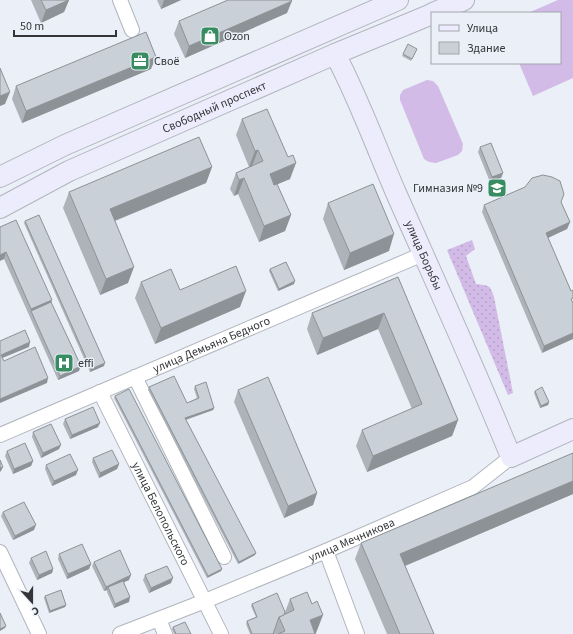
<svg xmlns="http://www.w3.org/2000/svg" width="573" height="634" font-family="'Source Sans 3',sans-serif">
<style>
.grass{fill:url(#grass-dots)}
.garden{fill:#d2bbe6}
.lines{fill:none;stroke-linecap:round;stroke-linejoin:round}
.street-casing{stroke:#b1b5bd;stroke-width:16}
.secondary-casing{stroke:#b1b5bd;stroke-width:22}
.street{stroke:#fff;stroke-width:14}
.secondary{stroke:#edecfd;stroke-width:20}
.wall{fill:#adb3b9}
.shaded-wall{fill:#8d9296}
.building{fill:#c9d0d7;stroke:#8d9296}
.labels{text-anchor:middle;stroke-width:3;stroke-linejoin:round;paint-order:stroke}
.poi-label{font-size:12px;fill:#333538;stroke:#ebeff7;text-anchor:start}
.street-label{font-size:12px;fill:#333538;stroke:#ebeff7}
</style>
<defs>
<pattern id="grass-dots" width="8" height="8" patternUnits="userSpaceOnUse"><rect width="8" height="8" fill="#d2bbe6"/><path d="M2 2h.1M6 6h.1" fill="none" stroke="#b5a1c6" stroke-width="1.8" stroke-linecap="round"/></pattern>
</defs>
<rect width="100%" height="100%" fill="#ebeff7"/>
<path class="grass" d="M472,240L475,249L466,256L476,284C489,286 490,284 494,297L513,393L508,395L447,250Z"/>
<g class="garden">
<polygon points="558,0 573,0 573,78 533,96 519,63 560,63 560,13 528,13"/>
<polygon points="427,80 433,81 438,86 463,144 462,151 458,155 436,163 429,162 424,159 400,100 400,95 403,90"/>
</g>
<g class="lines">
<g class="street-casing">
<g id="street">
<polyline points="120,0 132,30"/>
<polyline points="135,377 224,557"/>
<path id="s1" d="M100,392L221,634"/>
<path id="s2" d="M0,435L423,254"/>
<polyline points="326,551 357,634"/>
<polyline points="0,552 39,634"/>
<polyline points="159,619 165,634"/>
<path id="s3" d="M120,634L205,601L326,551L473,487L511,457"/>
</g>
</g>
<g class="secondary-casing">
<g id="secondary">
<polyline points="433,13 464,0"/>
<path id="s4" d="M335,54C359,99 376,147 396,193C435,281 475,368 511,457L573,429"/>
<polyline points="0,177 65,145 398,0"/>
<path id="s5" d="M0,208L69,171L335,54L432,14"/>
</g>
</g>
<use href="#street" class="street"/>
<use href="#secondary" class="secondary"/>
</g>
<g class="wall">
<polygon points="31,0 69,0 64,12 41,23"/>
<polygon points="157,0 181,0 161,9"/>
<polygon points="287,13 185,58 174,34 179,21"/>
<polygon points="417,49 411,61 402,56 403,54"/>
<polygon points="151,69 22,123 12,99 16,86"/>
<polygon points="242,119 290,179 277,184 291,215 285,231 259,242 238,194 234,196 230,189 236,173 249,167 236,135"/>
<polygon points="480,147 503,173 501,178 490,182 478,152"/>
<polygon points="212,167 206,183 115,221 128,283 100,295 63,208 69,192"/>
<polygon points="561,202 570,222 567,229 548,238 571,291 542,353 482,212 484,205"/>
<polygon points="328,203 389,251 344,270 323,219"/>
<polygon points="25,221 104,366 90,372 24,223"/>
<polygon points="0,227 51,302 79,371 58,380 4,259"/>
<polygon points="270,269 294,284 278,291 269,271"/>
<polygon points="398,277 458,420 452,436 367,472 356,446 362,430 412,409 378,329 317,355 307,329 312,313"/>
<polygon points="141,282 180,290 240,307 155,344 135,298"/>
<polygon points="195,386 214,408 213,410 186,420 255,555 238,564 148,390 149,387 187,403 197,398 194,389"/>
<polygon points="238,390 317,493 313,505 284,518 234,402"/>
<polygon points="535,391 549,402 548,405 540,408 534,393"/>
<polygon points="115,396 222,569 221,571 207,578 114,398"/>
<polygon points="65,419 98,427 70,439 63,424"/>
<polygon points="33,432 59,449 41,458 32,437"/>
<polygon points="7,451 33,461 31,466 13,474 5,456"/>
<polygon points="573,453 573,494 405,566 434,634 387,634 355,559 361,543"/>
<polygon points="93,458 119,464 117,469 99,478 92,462"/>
<polygon points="46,465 76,475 52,486 45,469"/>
<polygon points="3,512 34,530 13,540 1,516"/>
<polygon points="59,554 91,564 89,569 67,579 58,559"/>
<polygon points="31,558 53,569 52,573 37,580 29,563"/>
<polygon points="94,562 129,580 124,582 129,602 114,608 107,592 107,590 104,591 92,566"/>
<polygon points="145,575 171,583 149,593 143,580"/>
<polygon points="45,596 66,605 65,607 49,613 44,598"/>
<polygon points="290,599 316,633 315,634 250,634 246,624 247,621 256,617 251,606 252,604 285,612"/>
<polygon points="173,627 191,634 174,634 172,629"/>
</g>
<g class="shaded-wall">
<polygon points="69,0 64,12 41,23 46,10"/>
<polygon points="164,0 181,0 161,9"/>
<polygon points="292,1 287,13 185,58 189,46"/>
<polygon points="156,57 151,69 22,123 26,111"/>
<polygon points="10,92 5,104 0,106 0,96"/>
<polygon points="258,150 252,166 249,167 255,151"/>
<polygon points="296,163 290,179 264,190 270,174"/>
<polygon points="212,167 206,183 104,225 110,209"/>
<polygon points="503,173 501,178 490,182 492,177"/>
<polygon points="244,178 238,194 234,196 239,180"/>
<polygon points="291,215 285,231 259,242 264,226"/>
<polygon points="570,222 567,229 543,240 546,233"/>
<polygon points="394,234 389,251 344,270 350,253"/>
<polygon points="6,252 4,259 0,261 0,255"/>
<polygon points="134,267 128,283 100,295 106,279"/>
<polygon points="295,281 294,284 278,291 279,289"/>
<polygon points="246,291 240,307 155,344 161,328"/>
<polygon points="52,300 50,307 31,311 31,309"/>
<polygon points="384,313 378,329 317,355 323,338"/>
<polygon points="573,333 573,339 542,353 544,346"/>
<polygon points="30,342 29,347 0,359 1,355"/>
<polygon points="105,363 104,366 90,372 91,369"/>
<polygon points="81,366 79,371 58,380 60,376"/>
<polygon points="48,378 47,383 0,403 0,399"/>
<polygon points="549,402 548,405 540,408 541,406"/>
<polygon points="214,408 213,410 184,420 185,418"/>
<polygon points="458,420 452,436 367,472 373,456"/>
<polygon points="100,423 98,427 70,439 72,435"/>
<polygon points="61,445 59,449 41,458 43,453"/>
<polygon points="33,461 31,466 13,474 14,469"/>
<polygon points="119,464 117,469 99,478 100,473"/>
<polygon points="3,467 1,471 0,472 0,468"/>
<polygon points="78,470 76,475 52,486 54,481"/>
<polygon points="573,481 573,494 395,570 400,554"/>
<polygon points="317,493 313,505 284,518 288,506"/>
<polygon points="36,525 34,530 13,540 15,536"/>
<polygon points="256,553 255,555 238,564 239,562"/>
<polygon points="91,564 89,569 67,579 68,574"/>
<polygon points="53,569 52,573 37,580 39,575"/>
<polygon points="222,569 221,571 207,578 208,576"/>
<polygon points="131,575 129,580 109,589 108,587 107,590 104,591 106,587"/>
<polygon points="173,578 171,583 149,593 151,588"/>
<polygon points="130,597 129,602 114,608 115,604"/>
<polygon points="66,605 65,607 49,613 50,611"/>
<polygon points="323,615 316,633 315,634 310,620"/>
<polygon points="6,626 5,628 0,631 0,629"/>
</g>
<g class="building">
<polygon points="41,0 69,0 46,10"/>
<polygon points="228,0 291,0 292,1 189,46 179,21"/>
<polygon points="146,32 156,57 26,111 16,86"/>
<polygon points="408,44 417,49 412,59 403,54"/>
<polygon points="0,68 10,92 0,96"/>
<polygon points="267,109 288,157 293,155 296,163 270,174 274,185 277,184 291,215 264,226 244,178 239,180 236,173 263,161 258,150 255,151 242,119"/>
<polygon points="199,137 212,167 110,209 134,267 106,279 69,192"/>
<polygon points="491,143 503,173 492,177 480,147"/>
<polygon points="543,175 552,177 560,181 564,194 561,202 570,222 546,233 571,291 573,290 573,298 571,299 573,303 573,333 544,346 484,205 525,187 532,178"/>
<polygon points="373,184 394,234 350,253 328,203"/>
<polygon points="39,215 105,363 91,369 25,221"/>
<polygon points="16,220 52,300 31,309 6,252 0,255 0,227"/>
<polygon points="286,262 295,281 279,289 270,269"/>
<polygon points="236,266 246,291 161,328 141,282 171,269 180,290"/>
<polygon points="398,277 458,420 373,456 362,430 422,404 384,313 323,338 312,313"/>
<polygon points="51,302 81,366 60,376 31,311"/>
<polygon points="25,330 30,342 1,355 4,361 35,347 48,378 0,399 0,341"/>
<polygon points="174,376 187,403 199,398 195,386 206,382 214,408 185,418 256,553 239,562 149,387"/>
<polygon points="268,377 317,493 288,506 238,390"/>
<polygon points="542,387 549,402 541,406 535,391"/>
<polygon points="129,389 222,569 208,576 115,396"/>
<polygon points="93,407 100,423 72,435 65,419"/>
<polygon points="51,424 61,445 43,453 33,432"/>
<polygon points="25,443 33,461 14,469 7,451"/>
<polygon points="112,450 119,464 100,473 93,458"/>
<polygon points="573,453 573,481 400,554 434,634 400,634 361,543"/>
<polygon points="70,454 78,470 54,481 46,465"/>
<polygon points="0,460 3,467 0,468"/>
<polygon points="24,502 36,525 15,536 3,512"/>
<polygon points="82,544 91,564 68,574 59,554"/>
<polygon points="120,550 131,575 106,587 94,562"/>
<polygon points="46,551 53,569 39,575 31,558"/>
<polygon points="167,566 173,578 151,588 145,575"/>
<polygon points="123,581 130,597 115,604 108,587"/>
<polygon points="61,590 66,605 50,611 45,596"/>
<polygon points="307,592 312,604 317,601 323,615 310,620 315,634 278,634 285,631 279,617 294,610 290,599"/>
<polygon points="277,593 285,612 284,615 279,617 273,634 252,634 247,621 257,617 252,604"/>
<polygon points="0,613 6,626 0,629"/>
<polygon points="185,622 191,634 176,634 173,627"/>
</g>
<defs>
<g id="shop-square" transform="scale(1)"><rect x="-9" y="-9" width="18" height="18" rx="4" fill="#388d60" stroke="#ebeff7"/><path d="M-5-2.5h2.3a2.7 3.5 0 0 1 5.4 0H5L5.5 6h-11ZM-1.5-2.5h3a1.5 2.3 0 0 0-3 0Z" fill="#fff"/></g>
<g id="office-square" transform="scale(1)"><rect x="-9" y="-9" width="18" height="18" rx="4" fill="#388d60" stroke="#ebeff7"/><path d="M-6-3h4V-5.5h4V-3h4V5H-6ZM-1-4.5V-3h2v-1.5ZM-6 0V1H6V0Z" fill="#fff"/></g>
<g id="school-square" transform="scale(1)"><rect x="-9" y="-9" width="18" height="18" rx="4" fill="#388d60" stroke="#ebeff7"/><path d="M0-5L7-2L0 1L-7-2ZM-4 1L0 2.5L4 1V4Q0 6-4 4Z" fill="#fff"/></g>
<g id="hospital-square" transform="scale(1)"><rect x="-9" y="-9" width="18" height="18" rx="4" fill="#388d60" stroke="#ebeff7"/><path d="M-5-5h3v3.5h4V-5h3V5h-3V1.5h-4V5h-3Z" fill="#fff"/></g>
</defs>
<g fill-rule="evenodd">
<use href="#shop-square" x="210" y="36"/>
<use href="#office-square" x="140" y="61"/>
<use href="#school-square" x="497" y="188"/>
<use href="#hospital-square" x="64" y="363"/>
</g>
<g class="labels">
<g class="poi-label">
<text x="224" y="40">Ozon</text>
<text x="154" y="65">Своё</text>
<text x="483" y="192" text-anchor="end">Гимназия №9</text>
<text x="78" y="367">effi</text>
</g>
<g class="street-label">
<text dy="4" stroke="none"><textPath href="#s5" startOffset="237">Свободный проспект</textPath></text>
<text dy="4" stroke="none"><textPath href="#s4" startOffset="220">улица Борьбы</textPath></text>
<text dy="4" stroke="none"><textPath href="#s2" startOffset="230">улица Демьяна Бедного</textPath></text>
<text dy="4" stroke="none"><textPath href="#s1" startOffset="136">улица Белопольского</textPath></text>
<text dy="4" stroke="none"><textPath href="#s3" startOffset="250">улица Мечникова</textPath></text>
</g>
</g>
<rect x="431" y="12" width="130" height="52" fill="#ebeff7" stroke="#a1a5ab"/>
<rect x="439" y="25" width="20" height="6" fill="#edecfd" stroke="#a1a5ab"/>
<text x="467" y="32" font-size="12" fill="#333538">Улица</text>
<rect x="439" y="42" width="20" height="12" fill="#c9d0d7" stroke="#a1a5ab"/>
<text x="467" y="52" font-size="12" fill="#333538">Здание</text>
<g transform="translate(32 602) rotate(159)" stroke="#ebeff7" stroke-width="3" paint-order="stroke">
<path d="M0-3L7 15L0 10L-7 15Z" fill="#333538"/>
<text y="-6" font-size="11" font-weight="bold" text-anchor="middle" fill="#333538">С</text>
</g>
<path d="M14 30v6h102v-6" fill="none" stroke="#333538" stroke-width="2"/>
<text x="20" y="30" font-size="12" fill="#333538" stroke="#ebeff7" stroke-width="3" paint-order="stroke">50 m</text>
</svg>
